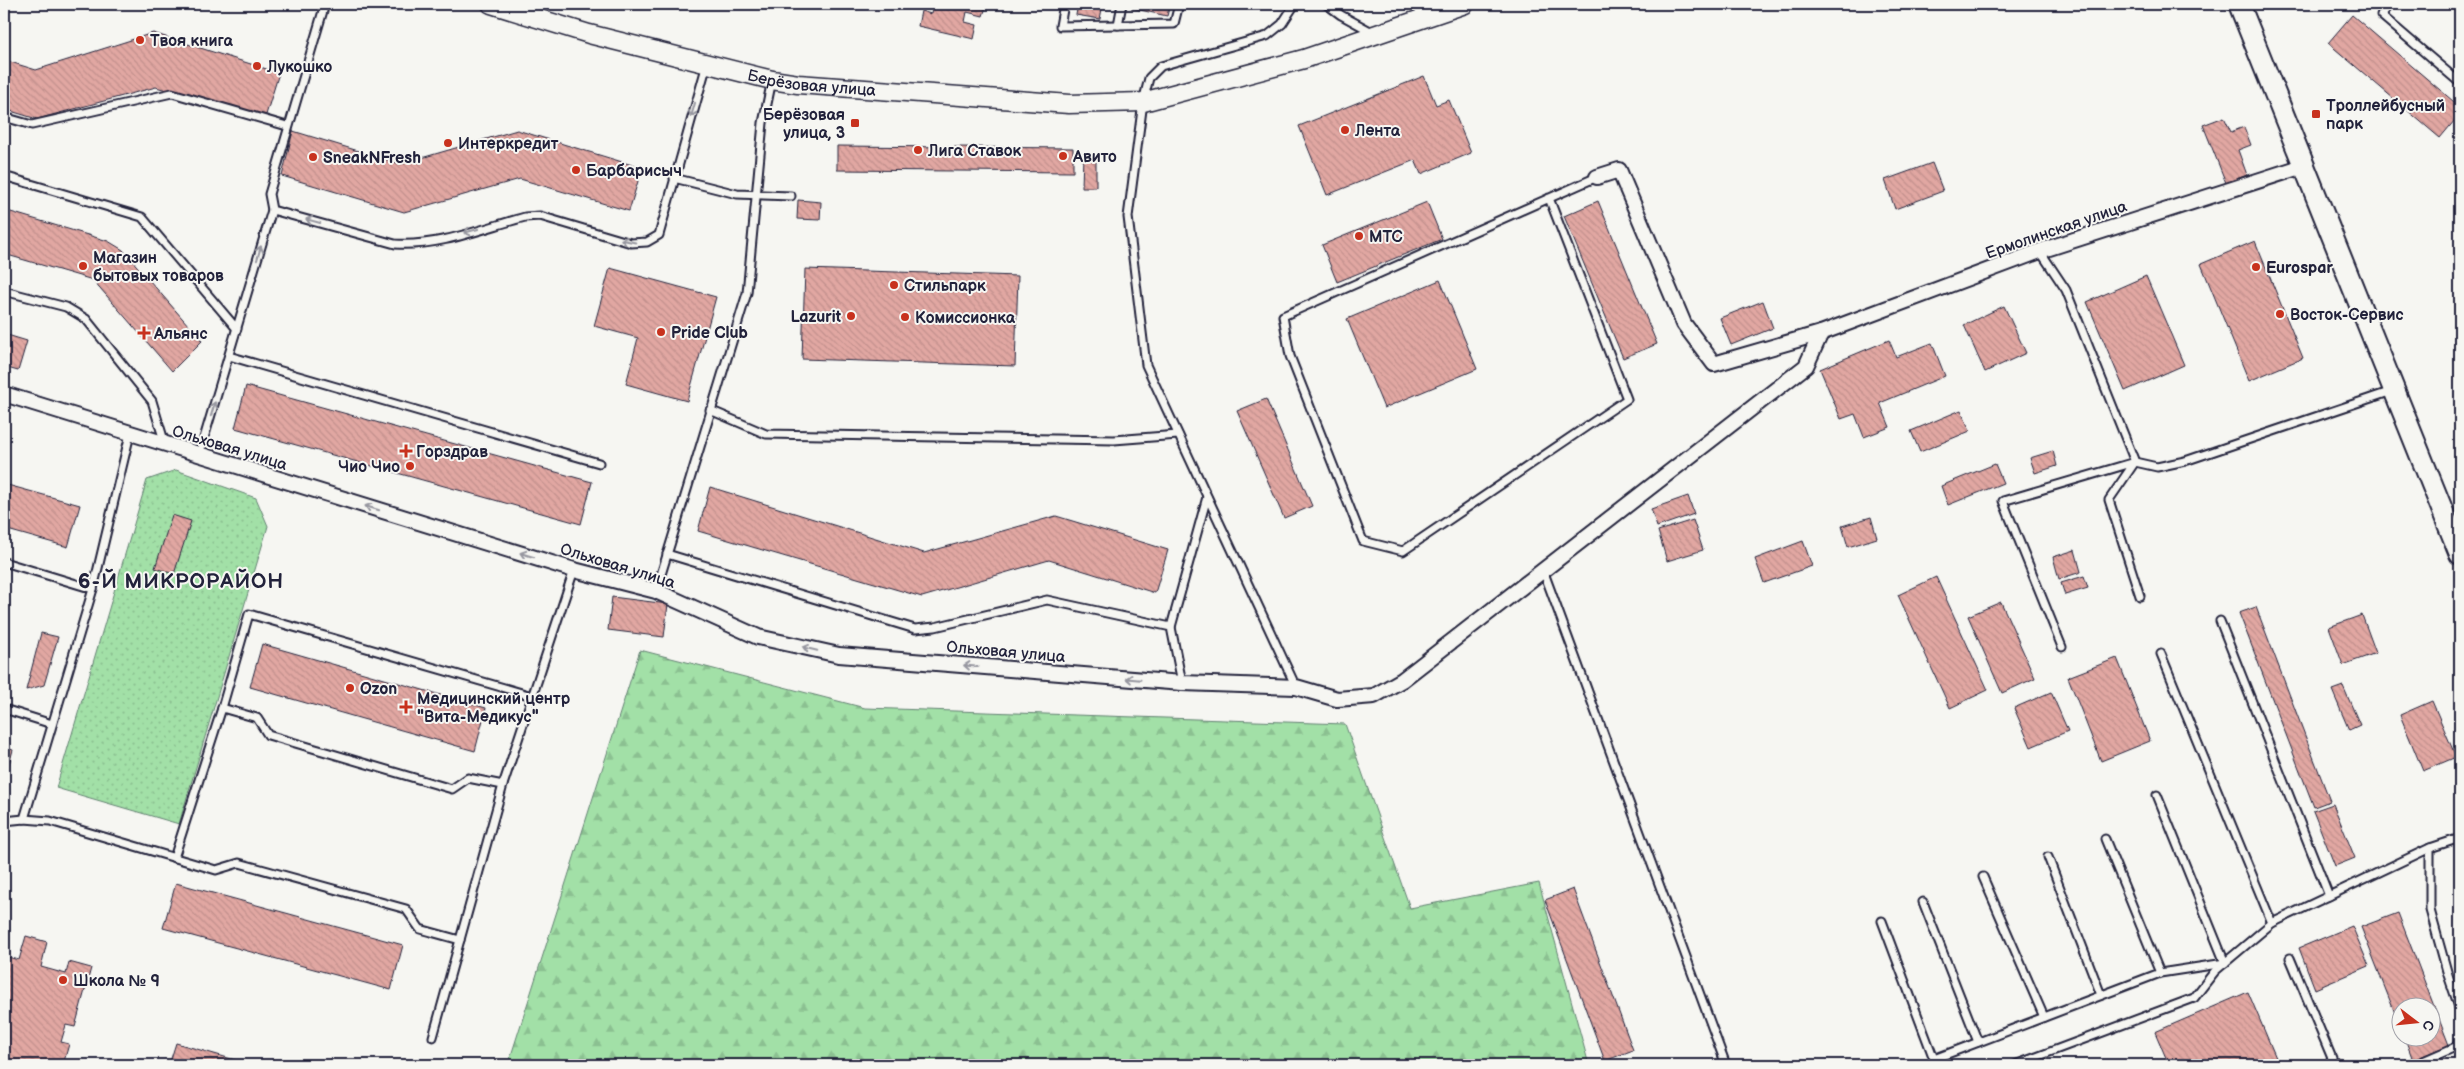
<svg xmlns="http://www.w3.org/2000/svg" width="2464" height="1069" font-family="'Balsamiq Sans',sans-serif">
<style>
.forest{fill:url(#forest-firs);stroke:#628171}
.park{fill:url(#park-dots);stroke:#628171}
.building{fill:url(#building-back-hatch);stroke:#22223b}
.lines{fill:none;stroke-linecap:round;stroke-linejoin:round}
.service-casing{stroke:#22223b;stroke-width:11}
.minor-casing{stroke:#22223b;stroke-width:18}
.tertiary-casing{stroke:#22223b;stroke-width:21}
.secondary-casing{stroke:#22223b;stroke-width:24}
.service{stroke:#f6f6f2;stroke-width:7}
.minor{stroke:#f6f6f2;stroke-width:14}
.tertiary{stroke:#f6f6f2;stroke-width:18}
.secondary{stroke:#f6f6f2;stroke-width:20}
.oneway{stroke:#9797a0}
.poi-dot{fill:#c8321e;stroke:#f6f6f2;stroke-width:2}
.labels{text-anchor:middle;stroke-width:4;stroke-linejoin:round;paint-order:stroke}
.poi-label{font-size:16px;font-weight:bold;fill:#22223b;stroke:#f6f6f2;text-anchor:start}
.street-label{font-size:16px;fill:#22223b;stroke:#f6f6f2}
.district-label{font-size:21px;font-weight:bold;letter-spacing:1px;fill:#22223b;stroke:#f6f6f2}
</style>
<defs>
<pattern id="forest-firs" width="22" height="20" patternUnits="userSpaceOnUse" patternTransform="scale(1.25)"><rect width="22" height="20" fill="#a2e0a7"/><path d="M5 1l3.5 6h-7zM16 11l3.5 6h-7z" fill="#8bc091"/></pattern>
<pattern id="park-dots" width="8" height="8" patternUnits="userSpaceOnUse" patternTransform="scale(1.25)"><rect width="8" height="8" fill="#a2e0a7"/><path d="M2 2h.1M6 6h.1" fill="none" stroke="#8bc091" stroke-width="1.8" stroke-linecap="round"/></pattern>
<pattern id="building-back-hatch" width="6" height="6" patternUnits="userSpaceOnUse" patternTransform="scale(1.25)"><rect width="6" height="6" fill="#e1a7a2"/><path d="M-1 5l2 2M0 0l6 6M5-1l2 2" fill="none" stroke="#c18f8c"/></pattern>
</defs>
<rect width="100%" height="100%" fill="#f6f6f2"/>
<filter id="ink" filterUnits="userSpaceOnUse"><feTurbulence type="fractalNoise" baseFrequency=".02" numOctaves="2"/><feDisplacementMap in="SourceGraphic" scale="10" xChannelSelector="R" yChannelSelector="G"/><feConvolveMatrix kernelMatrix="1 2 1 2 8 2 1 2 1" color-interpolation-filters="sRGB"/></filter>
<g filter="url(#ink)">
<polygon class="forest" points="640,650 865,708 1345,724 1410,908 1539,883 1589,1065 508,1065"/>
<polygon class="park" points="176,470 256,498 268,526 179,824 56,788 147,480"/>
<g class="building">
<polygon points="640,4 673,4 671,8 649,7"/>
<polygon points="930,4 987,4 983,16 967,12 965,22 977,25 974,39 918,26 921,11 931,14 933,5"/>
<polygon points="1078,4 1103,4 1100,19 1076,15"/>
<polygon points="1132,4 1170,4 1167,16 1131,8"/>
<polygon points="2352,15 2460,107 2460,114 2440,138 2328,43"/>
<polygon points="153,33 279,73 265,118 156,87 37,119 4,109 4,60 36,70"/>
<polygon points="1424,76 1436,105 1449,100 1471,153 1421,174 1415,160 1327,195 1299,126"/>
<polygon points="2224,117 2231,132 2244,127 2251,145 2238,150 2247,175 2226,183 2203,125"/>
<polygon points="517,130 642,168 629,211 520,179 404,212 282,176 293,131 401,164"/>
<polygon points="837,146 1073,148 1073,172 837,170"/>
<polygon points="1083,155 1096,155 1096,187 1082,187"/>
<polygon points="1932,163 1943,191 1895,209 1885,180"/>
<polygon points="798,200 821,202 820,220 797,219"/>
<polygon points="1598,201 1657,344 1623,358 1564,216"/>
<polygon points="1427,202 1442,239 1337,282 1322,245"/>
<polygon points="4,210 108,241 123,250 202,341 172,371 93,280 4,254"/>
<polygon points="2255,241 2303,358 2249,381 2201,264"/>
<polygon points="610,268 716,297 687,401 626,384 638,338 594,326"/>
<polygon points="805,269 1018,276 1015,366 802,359"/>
<polygon points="2146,276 2184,365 2125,391 2087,302"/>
<polygon points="1440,280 1477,369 1384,408 1347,319"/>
<polygon points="1763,301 1773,328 1731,345 1720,318"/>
<polygon points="2004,306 2026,353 1985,372 1964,325"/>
<polygon points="4,334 27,341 18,371 4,367"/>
<polygon points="1889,340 1896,357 1932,343 1945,376 1880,403 1890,427 1864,437 1855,414 1841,419 1820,369"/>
<polygon points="246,386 592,482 581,524 235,428"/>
<polygon points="1266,399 1312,506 1284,518 1237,411"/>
<polygon points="1961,410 1970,431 1920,452 1911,431"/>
<polygon points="2053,451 2057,466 2035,473 2030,458"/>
<polygon points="1995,464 2003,483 1948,505 1941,486"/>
<polygon points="4,484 80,505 68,547 4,529"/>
<polygon points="710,487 924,553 1056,516 1168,550 1155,593 1049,560 922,597 698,531"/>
<polygon points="1688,496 1694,514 1657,527 1651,509"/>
<polygon points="172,515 191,521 174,574 155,568"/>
<polygon points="1871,517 1877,538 1848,547 1842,526"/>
<polygon points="1693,520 1703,550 1667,561 1658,531"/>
<polygon points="1803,541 1812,566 1764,583 1755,559"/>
<polygon points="2075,550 2081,572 2059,579 2053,557"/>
<polygon points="2084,576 2088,588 2065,595 2061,583"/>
<polygon points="1936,577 1988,690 1950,708 1898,595"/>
<polygon points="612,597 668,604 664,637 608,630"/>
<polygon points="2001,602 2035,678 2002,693 1968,616"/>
<polygon points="2256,607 2330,801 2314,807 2239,613"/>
<polygon points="2362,615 2376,653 2343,665 2329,627"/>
<polygon points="41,633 58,637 44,685 26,690"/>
<polygon points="262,644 486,708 475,751 250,687"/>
<polygon points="2117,658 2150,741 2101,761 2068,677"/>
<polygon points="2343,686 2360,725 2349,730 2332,690"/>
<polygon points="2051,692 2068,731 2031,747 2014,708"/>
<polygon points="2432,701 2456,757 2423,771 2400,715"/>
<polygon points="4,747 13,750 4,782"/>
<polygon points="2333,804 2355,858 2335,866 2313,811"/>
<polygon points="176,883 403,945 391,990 163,928"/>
<polygon points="1573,889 1633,1050 1605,1061 1545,900"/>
<polygon points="2398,913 2449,1045 2413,1060 2404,1036 2432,1036 2432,1006 2402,1006 2402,1031 2361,927"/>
<polygon points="2352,926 2369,966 2315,989 2299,948"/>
<polygon points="26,936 47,942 41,967 66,974 69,962 91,968 75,1027 66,1025 61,1042 69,1044 63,1065 4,1065 4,956 19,960"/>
<polygon points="2248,992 2279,1065 2169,1065 2155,1032"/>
<polygon points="176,1043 249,1064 248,1065 169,1065"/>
</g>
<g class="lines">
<g class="service-casing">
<g id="service">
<path d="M325,4L269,194L272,210L395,244C438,247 484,228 525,217L540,216L631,243L647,242L659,235L707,64"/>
<polyline points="1064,4 1060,26 1174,24 1179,4"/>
<polyline points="1295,4 1282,24 1267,36 1161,66 1149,78 1143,102 1128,217 1146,365 1296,687"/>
<polyline points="1326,4 1341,15 1374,33"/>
<polyline points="2391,4 2381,15 2459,82"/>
<polyline points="1118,25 1122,4"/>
<polyline points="4,117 32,125 172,93 287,126"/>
<polyline points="4,176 142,217 237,329"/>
<polyline points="674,178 737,194 791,196"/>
<polyline points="1549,198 1627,399 1403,551 1363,541 1290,356 1283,316 1597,177"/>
<polyline points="2040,251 2066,290 2135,462 2157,467 2185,461 2392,391"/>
<polyline points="4,291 66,307 86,319 152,401 165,444"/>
<polyline points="229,356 599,463"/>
<polyline points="710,410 766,434 1114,440 1178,435"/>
<polyline points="199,455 272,210"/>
<polyline points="667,554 915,629 935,627 1047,600 1171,627 1182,683"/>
<polyline points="4,562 93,589 130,434"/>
<polyline points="1543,570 1726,1065"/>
<polyline points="656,591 747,293 763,123 772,80"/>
<polyline points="2220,621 2329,896"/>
<polyline points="1171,627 1207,497"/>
<polyline points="2062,647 2003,501 2135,462 2109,500 2140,596"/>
<polyline points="2161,654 2272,923"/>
<polyline points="222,708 249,614 532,696"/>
<polyline points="4,709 52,724"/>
<polyline points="24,819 93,589"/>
<polyline points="4,821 24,819 50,821 216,870 239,863 406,909 420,929 460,940"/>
<polyline points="2460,838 2430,848 2430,910 2448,975 2460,1010"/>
<polyline points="2105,839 2160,973"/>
<polyline points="2048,857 2101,995"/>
<polyline points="174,858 222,708 257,718 268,735 452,789 468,778 503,785"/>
<polyline points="1983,877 2044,1017"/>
<polyline points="1923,902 1978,1042"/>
<polyline points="1882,921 1934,1059 2160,973 2225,963 2157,795"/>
<polyline points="2290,958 2334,1063 2343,1065"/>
<polyline points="433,1037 503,785 574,570"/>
<polyline points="2015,1065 2194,998 2215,971 2272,923 2430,848"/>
<polyline points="2414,1065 2460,1045"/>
</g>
</g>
<g class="minor-casing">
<g id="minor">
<polyline points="1597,177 1619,170 1684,324 1714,364 1821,333 2040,251 2304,166"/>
<polyline points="4,394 574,570 656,591 758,637 839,655 1182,683 1296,687 1337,699 1374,696 1402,680 1806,366 1821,333"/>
</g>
</g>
<g class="tertiary-casing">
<g id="tertiary">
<path id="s1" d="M491,4L589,34L772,80L798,84L1069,104L1143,102L1304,59L1465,4"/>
</g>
</g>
<g class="secondary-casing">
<polyline id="secondary" points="2239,4 2460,554"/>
</g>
<use href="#service" class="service"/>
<use href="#minor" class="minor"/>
<use href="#tertiary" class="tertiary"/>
<use href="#secondary" class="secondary"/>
</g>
<defs><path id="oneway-shaft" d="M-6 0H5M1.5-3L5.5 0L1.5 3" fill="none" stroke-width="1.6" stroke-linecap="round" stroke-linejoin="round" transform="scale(1.25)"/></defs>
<g class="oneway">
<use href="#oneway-shaft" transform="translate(693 110) rotate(106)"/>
<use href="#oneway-shaft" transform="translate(313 221) rotate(-165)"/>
<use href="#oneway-shaft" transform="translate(471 231) rotate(165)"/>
<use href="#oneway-shaft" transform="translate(628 241) rotate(-169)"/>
<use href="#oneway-shaft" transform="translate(259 253) rotate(-74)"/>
<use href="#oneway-shaft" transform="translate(213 409) rotate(-73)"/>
<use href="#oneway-shaft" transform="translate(372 508) rotate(-163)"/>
<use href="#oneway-shaft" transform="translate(527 555) rotate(-163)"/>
<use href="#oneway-shaft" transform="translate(810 649) rotate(-167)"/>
<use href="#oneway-shaft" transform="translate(971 666) rotate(-175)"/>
<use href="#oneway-shaft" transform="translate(1133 679) rotate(-175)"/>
</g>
</g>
<g class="poi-dot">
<circle cx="140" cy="40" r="5"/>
<circle cx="257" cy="66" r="5"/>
<rect x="2311" y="109" width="10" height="10" rx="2.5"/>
<rect x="850" y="118" width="10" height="10" rx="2.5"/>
<circle cx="1345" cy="130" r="5"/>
<circle cx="448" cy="143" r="5"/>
<circle cx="918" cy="150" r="5"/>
<circle cx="1063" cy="156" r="5"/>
<circle cx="313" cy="157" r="5"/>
<circle cx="576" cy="170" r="5"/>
<circle cx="1359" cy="236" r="5"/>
<circle cx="83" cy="266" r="5"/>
<circle cx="2256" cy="267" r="5"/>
<circle cx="894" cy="285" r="5"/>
<circle cx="2280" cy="314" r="5"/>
<circle cx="851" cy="316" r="5"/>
<circle cx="905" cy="317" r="5"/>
<circle cx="661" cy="332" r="5"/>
<path d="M141.5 325.5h5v5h5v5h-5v5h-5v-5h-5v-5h5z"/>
<path d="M403.5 443.5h5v5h5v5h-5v5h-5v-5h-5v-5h5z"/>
<circle cx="410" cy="466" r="5"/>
<circle cx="350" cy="688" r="5"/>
<path d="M403.5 699.5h5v5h5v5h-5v5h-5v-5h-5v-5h5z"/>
<circle cx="63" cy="980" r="5"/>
</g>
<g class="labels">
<g class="poi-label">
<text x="150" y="46">Твоя книга</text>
<text x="267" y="72">Лукошко</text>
<text x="2326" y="111">Троллейбусный<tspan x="2326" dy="18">парк</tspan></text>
<text x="845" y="120" text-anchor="end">Берёзовая<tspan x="845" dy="18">улица, 3</tspan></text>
<text x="1355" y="136">Лента</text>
<text x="458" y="149">Интеркредит</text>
<text x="928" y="156">Лига Ставок</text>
<text x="1073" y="162">Авито</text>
<text x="323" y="163">SneakNFresh</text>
<text x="586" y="176">Барбарисыч</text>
<text x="1369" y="242">МТС</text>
<text x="93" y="263">Магазин<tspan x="93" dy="18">бытовых товаров</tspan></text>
<text x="2266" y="273">Eurospar</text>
<text x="904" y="291">Стильпарк</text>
<text x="2290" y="320">Восток-Сервис</text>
<text x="841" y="322" text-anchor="end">Lazurit</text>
<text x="915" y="323">Комиссионка</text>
<text x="671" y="338">Pride Club</text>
<text x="154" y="339">Альянс</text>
<text x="416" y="457">Горздрав</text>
<text x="400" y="472" text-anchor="end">Чио Чио</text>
<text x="360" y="694">Ozon</text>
<text x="417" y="704">Медицинский центр<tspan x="417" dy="18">"Вита-Медикус"</tspan></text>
<text x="73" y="986">Школа № 9</text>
</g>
<g class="street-label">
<text dy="6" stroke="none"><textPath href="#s1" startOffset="331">Берёзовая улица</textPath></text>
<text transform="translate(2056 229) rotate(-19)" y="6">Ермолинская улица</text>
<text transform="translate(230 447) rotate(17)" y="6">Ольховая улица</text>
<text transform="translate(618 565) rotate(17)" y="6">Ольховая улица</text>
<text transform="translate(1006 651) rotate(5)" y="6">Ольховая улица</text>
</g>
<g class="district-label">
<text x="181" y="588">6-Й МИКРОРАЙОН</text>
</g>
</g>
<rect width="2464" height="1069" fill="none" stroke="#f6f6f2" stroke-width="20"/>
<rect x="10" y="10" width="2444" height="1049" fill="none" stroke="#22223b" stroke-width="2" filter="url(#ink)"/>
<g transform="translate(2416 1022) rotate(106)"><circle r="24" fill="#f6f6f2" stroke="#a1a1a9"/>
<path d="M0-4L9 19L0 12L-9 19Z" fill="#c8321e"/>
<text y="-8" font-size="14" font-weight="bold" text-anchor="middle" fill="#22223b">С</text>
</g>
</svg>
